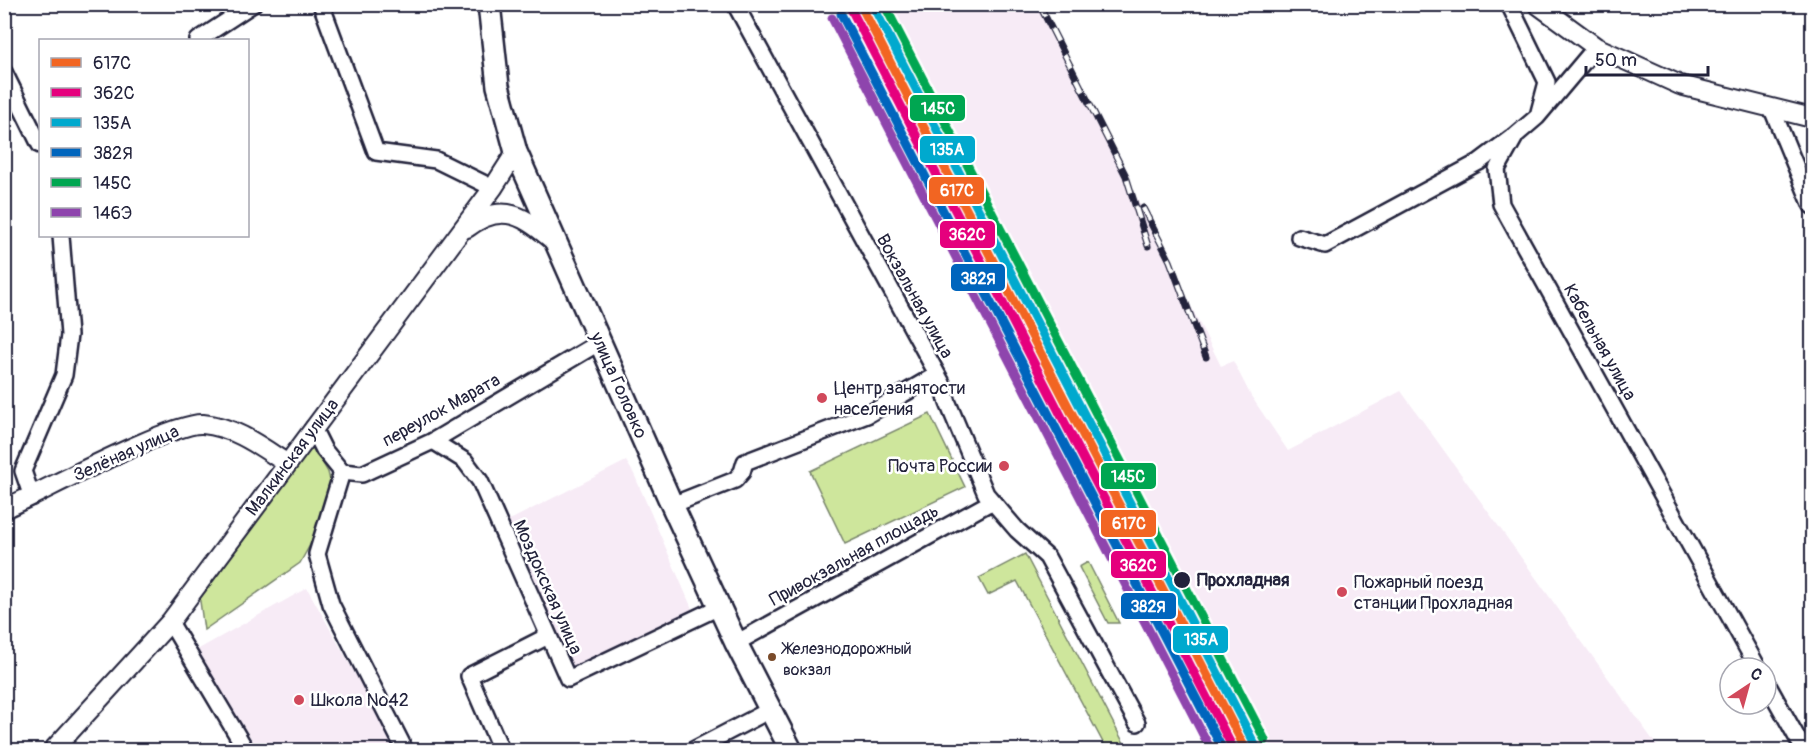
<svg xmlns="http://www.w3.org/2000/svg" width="1817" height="755" font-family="Pangolin,sans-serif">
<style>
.built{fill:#f7ebf6}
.green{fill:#cee69c;stroke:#78846c;stroke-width:1.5}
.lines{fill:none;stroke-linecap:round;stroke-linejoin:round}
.minor-casing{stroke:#22223b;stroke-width:20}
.tertiary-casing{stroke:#22223b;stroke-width:22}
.secondary-casing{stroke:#22223b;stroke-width:26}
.minor{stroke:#fff;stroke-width:15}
.tertiary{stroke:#fff;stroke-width:18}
.secondary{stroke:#fff;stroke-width:21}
.rail-casing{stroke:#22223b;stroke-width:7}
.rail{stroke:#fff;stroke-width:4.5;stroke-dasharray:14;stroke-linecap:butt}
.rail-1-casing{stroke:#fff;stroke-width:14}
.rail-2-casing{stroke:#fff;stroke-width:14}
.rail-3-casing{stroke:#fff;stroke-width:14}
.rail-4-casing{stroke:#fff;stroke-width:14}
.rail-5-casing{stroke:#fff;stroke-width:14}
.rail-6-casing{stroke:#fff;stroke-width:14}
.rail-1{stroke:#f26522;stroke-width:9}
.rail-2{stroke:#e5007d;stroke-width:9}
.rail-3{stroke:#00a9ce;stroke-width:9}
.rail-4{stroke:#0065bd;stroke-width:9}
.rail-5{stroke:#00a651;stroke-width:9}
.rail-6{stroke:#8e44ad;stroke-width:9}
.poi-dot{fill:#d1495b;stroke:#fff;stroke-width:2}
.stop-dot{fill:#22223b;stroke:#fff;stroke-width:2}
.bus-dot{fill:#7a4b2a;stroke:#fff;stroke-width:2}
.labels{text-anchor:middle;stroke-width:5;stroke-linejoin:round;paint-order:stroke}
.bus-label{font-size:16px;fill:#22223b;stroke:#fff;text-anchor:start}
.street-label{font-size:18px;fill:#22223b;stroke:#fff}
.poi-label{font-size:18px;fill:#22223b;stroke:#fff;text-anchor:start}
.stop-label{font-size:18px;font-weight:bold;fill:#22223b;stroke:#fff;text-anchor:start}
.line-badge{stroke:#fff;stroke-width:2}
.badge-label{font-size:16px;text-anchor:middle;font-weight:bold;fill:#fff}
</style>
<rect width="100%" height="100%" fill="#fff"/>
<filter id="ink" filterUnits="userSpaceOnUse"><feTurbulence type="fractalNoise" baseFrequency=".0167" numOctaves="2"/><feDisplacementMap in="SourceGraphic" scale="12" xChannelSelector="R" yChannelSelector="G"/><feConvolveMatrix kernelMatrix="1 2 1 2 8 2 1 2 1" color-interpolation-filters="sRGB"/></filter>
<g filter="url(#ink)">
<g class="built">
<polygon points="856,5 1040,5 1221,366 1233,361 1251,396 1288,451 1401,391 1660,750 1242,750"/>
<polygon points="626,461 634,474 696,618 568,679 500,525"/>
<polygon points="307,588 398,750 258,750 197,650"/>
</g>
<g class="green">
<polygon points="930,414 965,487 845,544 810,471"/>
<polygon points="311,443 328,472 331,484 316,534 300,563 204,630 199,594"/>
<polygon points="1025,554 1121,738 1128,750 1107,750 1017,581 988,595 979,578"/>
<polygon points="1088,562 1119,623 1108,623 1079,567"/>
</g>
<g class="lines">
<g class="minor-casing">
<g id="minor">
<polyline points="321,4 376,152 436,160 493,188"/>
<polyline points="735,4 942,383 948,403 986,494 1017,530 1047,557 1137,723"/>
<polyline points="1509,4 1547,82 1539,112"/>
<polyline points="198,40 253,4"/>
<polyline points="1596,47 1537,117 1516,135 1497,169 1501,204 1758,668"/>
<polyline points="4,72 40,145"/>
<polyline points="1772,109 1812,206"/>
<polyline points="1299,237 1325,245 1479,162 1511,138"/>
<polyline points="313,428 324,450 342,472 362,474 433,441 600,342"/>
<polyline points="433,441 465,461 480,481 568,679 719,607"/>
<polyline points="342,472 317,554 331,604 405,750"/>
<polyline points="32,497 23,471 64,375 69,335 61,236"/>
<polyline points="672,505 735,480 742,472 745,462 867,415 936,375"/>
<polyline points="170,622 246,750"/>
<polyline points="736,643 991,502"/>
<polyline points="1766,682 1804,750"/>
<polyline points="501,750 469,676 548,636"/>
<polyline points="693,750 770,710"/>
</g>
</g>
<g class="tertiary-casing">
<g id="tertiary">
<polyline points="1537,4 1596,47 1680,85 1812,118"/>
<path d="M467,228C503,200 525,217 555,242"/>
<path d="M4,509C40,493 174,421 203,424C235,427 260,446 286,463"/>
<polyline points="53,750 170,622 493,188 516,152"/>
</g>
</g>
<g class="secondary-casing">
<polyline id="secondary" points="489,4 498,86 516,152 672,505 736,643 791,750"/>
</g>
<use href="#minor" class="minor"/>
<use href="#tertiary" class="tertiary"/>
<use href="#secondary" class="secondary"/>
<g class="rail-casing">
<g id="rail">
<polyline points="1039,4 1126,176 1148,246"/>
<polyline points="1143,208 1170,261 1206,357"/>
</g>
</g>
<use href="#rail" class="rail"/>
<g class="rail-1-casing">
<polyline id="rail-1" points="860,4 1246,750"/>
</g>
<g class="rail-2-casing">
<polyline id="rail-2" points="851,9 1234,750"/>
</g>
<g class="rail-3-casing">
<polyline id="rail-3" points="872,4 1255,745"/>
</g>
<g class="rail-4-casing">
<polyline id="rail-4" points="841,14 1223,750"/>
</g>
<g class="rail-5-casing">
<polyline id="rail-5" points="884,4 1265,740"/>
</g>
<g class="rail-6-casing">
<polyline id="rail-6" points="832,18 1211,750"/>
</g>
<use href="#rail-1" class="rail-1"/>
<use href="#rail-2" class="rail-2"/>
<use href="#rail-3" class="rail-3"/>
<use href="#rail-4" class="rail-4"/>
<use href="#rail-5" class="rail-5"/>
<use href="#rail-6" class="rail-6"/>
</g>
</g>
<g class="poi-dot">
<circle cx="822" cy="398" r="6"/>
<circle cx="1004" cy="466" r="6"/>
<circle cx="1342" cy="592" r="6"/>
<circle cx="299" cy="700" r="6"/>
</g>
<circle class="stop-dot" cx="1182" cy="580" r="9"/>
<circle class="bus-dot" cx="772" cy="657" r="5"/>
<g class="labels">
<g class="bus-label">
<text x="783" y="654">Железнодорожный<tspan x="783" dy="21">вокзал</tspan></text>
</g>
<g class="street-label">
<text transform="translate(915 296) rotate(61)" y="6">Вокзальная улица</text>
<text transform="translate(1600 342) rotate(61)" y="6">Кабельная улица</text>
<text transform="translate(619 385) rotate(66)" y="6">улица Головко</text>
<text transform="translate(441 410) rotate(-29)" y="6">переулок Марата</text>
<text transform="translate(126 453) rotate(-24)" y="6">Зелёная улица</text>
<text transform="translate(292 457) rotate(-53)" y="6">Малкинская улица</text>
<text transform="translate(854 555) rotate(-29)" y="6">Привокзальная площадь</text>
<text transform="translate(548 587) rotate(66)" y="6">Моздокская улица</text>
</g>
<g class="poi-label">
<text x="834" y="394">Центр занятости<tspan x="834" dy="21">населения</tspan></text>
<text x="992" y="472" text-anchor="end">Почта России</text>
<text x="1354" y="588">Пожарный поезд<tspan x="1354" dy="21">станции Прохладная</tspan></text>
<text x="311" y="706">Школа №42</text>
</g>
<g class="stop-label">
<text x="1197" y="586">Прохладная</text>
</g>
</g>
<g class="line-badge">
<rect x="909" y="94" width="57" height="28" rx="6" fill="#00a651"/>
<rect x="919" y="135" width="57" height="29" rx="6" fill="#00a9ce"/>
<rect x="928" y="176" width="57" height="29" rx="6" fill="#f26522"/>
<rect x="939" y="220" width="57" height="29" rx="6" fill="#e5007d"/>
<rect x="950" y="263" width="56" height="29" rx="6" fill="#0065bd"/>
<rect x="1100" y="462" width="57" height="28" rx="6" fill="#00a651"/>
<rect x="1100" y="509" width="57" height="29" rx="6" fill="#f26522"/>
<rect x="1110" y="550" width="57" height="29" rx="6" fill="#e5007d"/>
<rect x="1120" y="592" width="57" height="28" rx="6" fill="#0065bd"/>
<rect x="1172" y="625" width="57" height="29" rx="6" fill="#00a9ce"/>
</g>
<g class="badge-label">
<text x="938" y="114">145С</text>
<text x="947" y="155">135А</text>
<text x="957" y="196">617C</text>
<text x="967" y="240">362С</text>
<text x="978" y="284">382Я</text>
<text x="1128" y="482">145С</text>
<text x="1129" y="529">617C</text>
<text x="1138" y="571">362С</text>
<text x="1148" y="612">382Я</text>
<text x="1201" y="645">135А</text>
</g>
<rect width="1817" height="755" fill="none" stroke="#fff" stroke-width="24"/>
<rect x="12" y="12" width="1793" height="731" fill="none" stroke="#22223b" stroke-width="2" filter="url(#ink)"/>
<rect x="39" y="39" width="210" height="198" fill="#ffffff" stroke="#a7a7b1" stroke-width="1.5"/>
<rect x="51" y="58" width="30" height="9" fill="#f26522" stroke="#a7a7b1" stroke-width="1.5"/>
<text x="93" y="69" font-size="18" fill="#22223b">617C</text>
<rect x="51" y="88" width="30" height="9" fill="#e5007d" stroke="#a7a7b1" stroke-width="1.5"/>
<text x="93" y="99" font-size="18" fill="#22223b">362С</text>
<rect x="51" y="118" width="30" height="9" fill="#00a9ce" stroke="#a7a7b1" stroke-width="1.5"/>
<text x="93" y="129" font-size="18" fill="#22223b">135А</text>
<rect x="51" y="148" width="30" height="9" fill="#0065bd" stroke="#a7a7b1" stroke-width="1.5"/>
<text x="93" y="159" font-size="18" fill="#22223b">382Я</text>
<rect x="51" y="178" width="30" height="9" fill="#00a651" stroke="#a7a7b1" stroke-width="1.5"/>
<text x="93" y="189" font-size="18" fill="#22223b">145С</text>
<rect x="51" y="208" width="30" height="9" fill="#8e44ad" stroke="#a7a7b1" stroke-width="1.5"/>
<text x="93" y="219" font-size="18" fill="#22223b">146Э</text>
<g transform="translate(1748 686) rotate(36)"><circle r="28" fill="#ffffff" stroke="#a7a7b1" stroke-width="1.5"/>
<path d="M0-4.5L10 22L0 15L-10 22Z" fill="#d1495b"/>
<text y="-9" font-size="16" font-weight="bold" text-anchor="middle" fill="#22223b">С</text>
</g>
<path d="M1586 66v9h122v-9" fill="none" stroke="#22223b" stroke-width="3"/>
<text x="1595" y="66" font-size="18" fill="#22223b" stroke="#ffffff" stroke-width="4.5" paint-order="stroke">50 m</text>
</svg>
